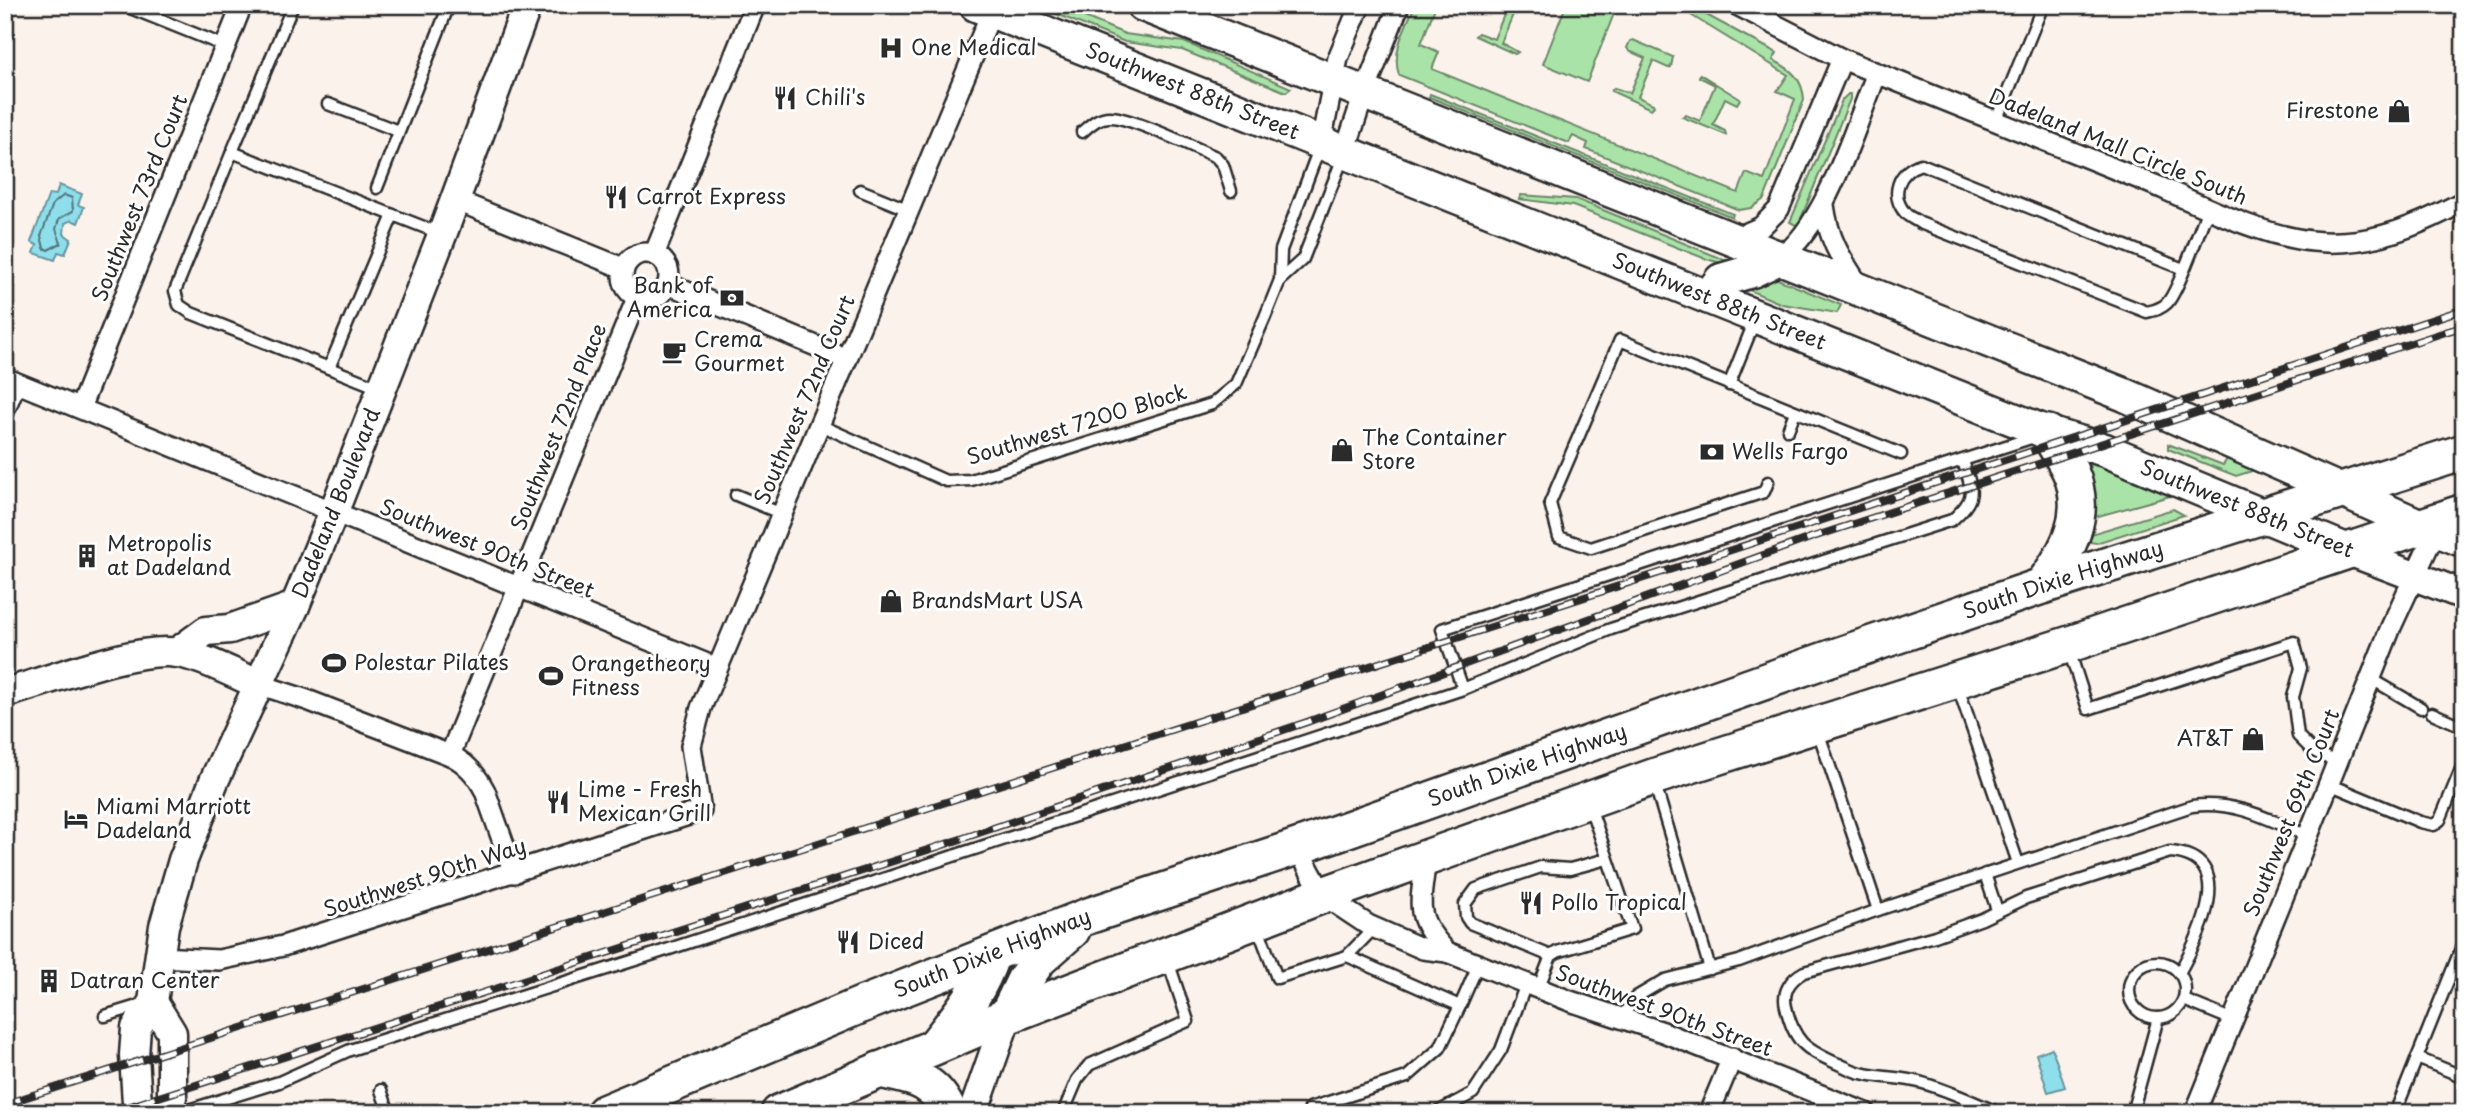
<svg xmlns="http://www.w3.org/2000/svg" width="2469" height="1118" font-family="'Playpen Sans',sans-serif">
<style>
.green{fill:#aae3a7;stroke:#6a8769;stroke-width:2}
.water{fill:#8edeeb;stroke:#66969e;stroke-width:2}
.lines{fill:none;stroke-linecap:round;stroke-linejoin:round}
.shore{stroke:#537378;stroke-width:2}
.lane-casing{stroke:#2b2b2b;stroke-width:15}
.street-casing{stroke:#2b2b2b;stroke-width:24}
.secondary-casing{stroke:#2b2b2b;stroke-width:33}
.primary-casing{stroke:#2b2b2b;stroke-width:37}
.highway-casing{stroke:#2b2b2b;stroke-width:40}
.lane{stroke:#fff;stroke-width:10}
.street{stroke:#fff;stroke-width:19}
.secondary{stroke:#fff;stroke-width:28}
.primary{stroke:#fff;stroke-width:32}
.highway{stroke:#fff;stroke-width:35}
.rail-casing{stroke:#2b2b2b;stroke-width:8}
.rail{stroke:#fff;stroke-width:5;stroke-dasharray:16;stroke-linecap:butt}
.labels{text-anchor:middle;stroke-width:6;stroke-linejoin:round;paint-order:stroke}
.poi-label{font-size:21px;fill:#2b2b2b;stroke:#fff;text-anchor:start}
.street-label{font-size:21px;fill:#2b2b2b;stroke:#fff}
</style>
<rect width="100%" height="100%" fill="#fcf2ec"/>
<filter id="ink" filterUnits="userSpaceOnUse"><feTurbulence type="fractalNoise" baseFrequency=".0143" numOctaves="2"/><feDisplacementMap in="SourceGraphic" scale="14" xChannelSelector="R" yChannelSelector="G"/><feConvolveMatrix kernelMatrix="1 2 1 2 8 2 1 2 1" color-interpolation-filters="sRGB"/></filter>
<g filter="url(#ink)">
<g class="green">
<polygon points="1056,5 1125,34 1184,42 1291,88 1286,92 1182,50 1125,42 1044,9 1041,6"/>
<path d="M1415,5H1436L1421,44L1439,52L1432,69L1738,193L1746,173L1764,180L1795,99L1777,91L1788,75L1689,14L1671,5H1688L1777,53L1773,60C1791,69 1803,79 1804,100L1764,199L1751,208L1739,210L1586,149L1588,143L1573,136L1569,143L1399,75C1391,51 1406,27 1415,5Z"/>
<polygon points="1508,5 1517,5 1501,43 1518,52 1515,54 1475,36 1478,33 1494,39"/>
<polygon points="1566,5 1617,6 1587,82 1543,64"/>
<polygon points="1633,40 1673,57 1671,67 1668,68 1653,61 1638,97 1653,104 1654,106 1651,109 1611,91 1614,88 1630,93 1645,58 1629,51 1627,48 1630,41"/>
<polygon points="1700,74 1740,99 1737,104 1725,98 1713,125 1725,131 1726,135 1682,117 1686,115 1700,121 1715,85 1699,77"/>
<polygon points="1430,94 1733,214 1732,217 1429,97"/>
<polygon points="1848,94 1850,94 1850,99 1798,226 1790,222 1842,100"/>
<polygon points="1521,195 1576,199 1730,262 1721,263 1706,259 1573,206 1519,199"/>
<polygon points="1770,276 1841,305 1837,313 1782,304 1744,288"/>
<polygon points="2168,444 2223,465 2227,459 2235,459 2258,469 2236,476 2168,449"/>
<path d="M2090,464H2093L2170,496L2095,517C2096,503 2087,472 2090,464Z"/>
<polygon points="2173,509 2184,515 2096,543 2090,542 2091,534"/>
</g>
<g class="water">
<polygon points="59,185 82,194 78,205 84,207 78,223 72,220 65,223 64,234 71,239 65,254 58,252 55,260 34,253 37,245 31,242 49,194 56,195"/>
<polygon points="2052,1048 2065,1087 2048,1092 2036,1054"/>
</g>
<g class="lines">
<polygon class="shore" points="64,195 72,198 73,211 59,219 56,229 61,243 48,250 44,248 41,236 53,204"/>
<g class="lane-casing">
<g id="lane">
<polyline points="123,5 225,46"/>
<polyline points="328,104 398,131"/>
<polyline points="1996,121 2043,5"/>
<path d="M1082,132C1090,125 1099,116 1111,117C1129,117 1197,148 1216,157L1223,165L1231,191"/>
<polyline points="232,152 293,5"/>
<polyline points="377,188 449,5"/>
<polyline points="860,190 909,210"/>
<path d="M2183,269L1921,164C1898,171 1889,195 1906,214C1909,217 1916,220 1920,223L2147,312C2155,310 2161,309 2167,303C2178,292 2200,228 2208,209"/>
<polyline points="1280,280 1303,259 1344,155"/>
<polyline points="329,368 393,215"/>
<polyline points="1729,385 1755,320"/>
<polyline points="379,388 191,313 179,305 175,291 232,152 439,233"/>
<polyline points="5,421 20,384"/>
<polyline points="820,425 946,481 971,480 1212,404 1236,384 1265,317 1280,280 1281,250 1320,146"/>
<polyline points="1788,430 1795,412"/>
<polyline points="1768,482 1764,492 1591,548 1559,537 1550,503 1620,340 1901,454"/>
<polyline points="736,495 782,514"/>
<polyline points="2069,650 2088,709 2294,642 2301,668 2293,697 2298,736 2312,750 2337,763"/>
<polyline points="2370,678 2421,708"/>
<polyline points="1958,687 2018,863"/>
<polyline points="1463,689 1442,629 2037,436"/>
<polyline points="2432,713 2464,727"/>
<polyline points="1818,731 1878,910"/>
<polyline points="1654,781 1710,969"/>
<polyline points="2329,784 2420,822 2434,825 2440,820 2464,762"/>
<polyline points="1985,874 1997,910"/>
<polyline points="1257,925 1277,978 1347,956 1374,928"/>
<polyline points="2464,941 2417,1058 2464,1077"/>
<polyline points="1347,956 1460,1006 1478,965"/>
<polyline points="1551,956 1470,923 1466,917 1465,904 1476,889 1541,867 1570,869 1607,859"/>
<circle cx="2157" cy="990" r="28"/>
<polyline points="1538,989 1551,956 1557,952 1632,929 1589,804"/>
<polyline points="2184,1000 2233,1020"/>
<polyline points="105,1016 144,1004"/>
<path d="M1621,1018L1636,997L1665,980L1739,961L1878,910L2192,806C2235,800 2270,820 2308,836"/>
<polyline points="381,1090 389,1113"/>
<polyline points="1310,1108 1407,1077 1440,1048 1460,1006"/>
<path d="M179,1113L279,1082L350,1050L651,955L1463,689L1611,629L1952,520C1977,498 1973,492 1963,461"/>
<polyline points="1063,1113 1077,1080 1089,1065 1188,1021 1168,961"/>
<polyline points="1436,1113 1473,1093 1501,1050 1526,984"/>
<path d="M1999,1113C1973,1102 1946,1089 1919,1082C1900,1077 1880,1078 1861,1073C1852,1071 1844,1066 1836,1063C1805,1049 1794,1042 1786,1007C1782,991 1791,979 1804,972L1935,936L1982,919L2026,898L2170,852C2241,857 2198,939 2179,973"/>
<polyline points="2132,1113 2158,1018"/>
<polyline points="2395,1113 2417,1058"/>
</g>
</g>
<g class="street-casing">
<g id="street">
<path d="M1737,5L1842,59L2162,188C2283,243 2339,270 2464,201"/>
<polyline points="1321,142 1338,58 1360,5"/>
<polyline points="1345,151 1364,94 1399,5"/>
<polyline points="455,200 623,268"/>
<path d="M1824,205C1829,242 1841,258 1861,289"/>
<polyline points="1733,239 1761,227 1779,209 1842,59"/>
<circle cx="646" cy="276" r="23"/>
<polyline points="654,255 755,5"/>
<path d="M1779,258C1825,229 1856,124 1877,73"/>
<polyline points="668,284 847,359"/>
<polyline points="5,378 717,668"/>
<polyline points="80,408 242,5"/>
<polyline points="258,684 307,700 450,755"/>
<polyline points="1297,847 1323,895 1368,925 1423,949 1447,952 1570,1001 1663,1032 1866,1113"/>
<path d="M1426,858C1421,904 1412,916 1447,952"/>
<path d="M514,873L485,791C477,775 467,763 450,755L637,298"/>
<polyline points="159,957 219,960 283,946 701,811 691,746 701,708 992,11"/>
<polyline points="1709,1113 1732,1058"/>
<polyline points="2195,1113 2308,836 2391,627 2435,532"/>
</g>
</g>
<g class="secondary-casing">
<g id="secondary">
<polyline points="2421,526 2464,543"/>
<polyline points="2346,550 2464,595"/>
<polyline points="176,653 206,631 230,629 295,606"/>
<path d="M5,693C48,681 136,646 178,653C205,658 232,673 258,684"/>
<polyline points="153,1002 172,1033 172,1097 165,1113"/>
<path id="s1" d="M154,1113L137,1103L134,1055L136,1028L153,1002L164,926L183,860L214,781L295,606L334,511L442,235L527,5"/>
<polyline points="973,1113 1007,1016"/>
</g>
</g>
<g class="primary-casing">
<g id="primary">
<path id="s2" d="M976,5L2048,433L2105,450L2346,550"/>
<polyline points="1143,5 2125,395 2421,526"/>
<polyline points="1708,297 1721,280 1752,271 1779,258"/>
</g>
</g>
<g class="highway-casing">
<g id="highway">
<path d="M2042,586C2068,552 2089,514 2070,471C2064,458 2055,445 2048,433"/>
<polyline points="1007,1016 1025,979 1039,959 1072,930"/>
<path d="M935,1046C960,1014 979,993 992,954"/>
<path d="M879,1070C912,1077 934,1078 949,1113"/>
<path id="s3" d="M604,1113L866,1003L1088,916L1297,847L1828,659L2042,586L2464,452"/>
<polyline points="779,1113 1007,1016 1323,895 1426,858 1653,777 2067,645 2464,512"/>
</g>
</g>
<use href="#lane" class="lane"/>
<use href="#street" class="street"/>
<use href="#secondary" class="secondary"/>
<use href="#primary" class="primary"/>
<use href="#highway" class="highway"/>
<g class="rail-casing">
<g id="rail">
<polyline points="5,1104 1725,552 2464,309"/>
<polyline points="109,1113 940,846 1307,722 1810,538 2464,326"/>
</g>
</g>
<use href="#rail" class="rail"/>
</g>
</g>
<defs>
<g id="hospital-bare" transform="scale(1.89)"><path d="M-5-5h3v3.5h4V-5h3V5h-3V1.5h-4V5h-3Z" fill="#2b2b2b" stroke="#fff" stroke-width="2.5" paint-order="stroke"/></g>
<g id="restaurant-bare" transform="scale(1.89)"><path d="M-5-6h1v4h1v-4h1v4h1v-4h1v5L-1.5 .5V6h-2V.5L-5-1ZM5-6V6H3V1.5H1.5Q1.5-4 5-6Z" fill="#2b2b2b" stroke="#fff" stroke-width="2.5" paint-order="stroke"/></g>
<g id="shop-bare" transform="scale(1.89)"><path d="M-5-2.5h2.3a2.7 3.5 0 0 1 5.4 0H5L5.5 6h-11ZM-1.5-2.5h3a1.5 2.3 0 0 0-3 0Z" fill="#2b2b2b" stroke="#fff" stroke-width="2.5" paint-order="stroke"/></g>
<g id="bank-bare" transform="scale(1.89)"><path d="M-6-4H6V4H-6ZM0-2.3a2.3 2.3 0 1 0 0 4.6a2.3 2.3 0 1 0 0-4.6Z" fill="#2b2b2b" stroke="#fff" stroke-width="2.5" paint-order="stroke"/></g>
<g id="cafe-bare" transform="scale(1.89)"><path d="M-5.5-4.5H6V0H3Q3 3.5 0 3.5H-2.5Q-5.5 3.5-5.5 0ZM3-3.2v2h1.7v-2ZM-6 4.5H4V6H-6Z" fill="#2b2b2b" stroke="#fff" stroke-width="2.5" paint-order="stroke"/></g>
<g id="building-bare" transform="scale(1.89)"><path d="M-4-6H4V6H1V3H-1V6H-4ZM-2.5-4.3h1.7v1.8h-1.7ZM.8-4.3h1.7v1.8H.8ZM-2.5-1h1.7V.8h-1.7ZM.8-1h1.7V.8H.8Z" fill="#2b2b2b" stroke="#fff" stroke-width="2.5" paint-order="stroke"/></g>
<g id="stadium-bare" transform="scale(1.89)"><path d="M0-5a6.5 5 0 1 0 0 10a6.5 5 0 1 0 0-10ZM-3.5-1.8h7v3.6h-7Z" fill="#2b2b2b" stroke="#fff" stroke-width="2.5" paint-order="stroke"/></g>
<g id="hotel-bare" transform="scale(1.89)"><path d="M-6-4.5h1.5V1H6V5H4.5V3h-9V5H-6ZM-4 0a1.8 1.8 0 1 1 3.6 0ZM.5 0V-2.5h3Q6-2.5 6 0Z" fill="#2b2b2b" stroke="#fff" stroke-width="2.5" paint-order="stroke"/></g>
</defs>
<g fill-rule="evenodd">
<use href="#hospital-bare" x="891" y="48"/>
<use href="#restaurant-bare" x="785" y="98"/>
<use href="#shop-bare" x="2399" y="111"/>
<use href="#restaurant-bare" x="616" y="197"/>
<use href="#bank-bare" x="732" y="298"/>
<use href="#cafe-bare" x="674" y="352"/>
<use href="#shop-bare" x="1342" y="450"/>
<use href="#bank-bare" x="1712" y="452"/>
<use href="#building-bare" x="87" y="556"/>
<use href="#shop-bare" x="891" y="601"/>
<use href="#stadium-bare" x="334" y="663"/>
<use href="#stadium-bare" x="551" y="676"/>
<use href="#shop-bare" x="2253" y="739"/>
<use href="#restaurant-bare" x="558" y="802"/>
<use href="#hotel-bare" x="76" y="819"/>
<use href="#restaurant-bare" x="1531" y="903"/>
<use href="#restaurant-bare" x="848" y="942"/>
<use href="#building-bare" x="49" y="981"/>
</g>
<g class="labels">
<g class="poi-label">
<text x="911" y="55">One Medical</text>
<text x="805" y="105">Chili's</text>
<text x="2379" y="118" text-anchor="end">Firestone</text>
<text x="636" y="204">Carrot Express</text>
<text x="712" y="293" text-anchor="end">Bank of<tspan x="712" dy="24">America</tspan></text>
<text x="694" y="347">Crema<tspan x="694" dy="24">Gourmet</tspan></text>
<text x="1362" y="445">The Container<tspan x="1362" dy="24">Store</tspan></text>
<text x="1732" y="459">Wells Fargo</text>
<text x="107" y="551">Metropolis<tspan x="107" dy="24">at Dadeland</tspan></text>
<text x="911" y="608">BrandsMart USA</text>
<text x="354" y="670">Polestar Pilates</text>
<text x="571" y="671">Orangetheory<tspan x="571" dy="24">Fitness</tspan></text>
<text x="2233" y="746" text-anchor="end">AT&amp;T</text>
<text x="578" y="797">Lime - Fresh<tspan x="578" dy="24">Mexican Grill</tspan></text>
<text x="96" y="814">Miami Marriott<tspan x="96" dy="24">Dadeland</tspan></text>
<text x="1551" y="910">Pollo Tropical</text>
<text x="868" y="949">Diced</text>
<text x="69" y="988">Datran Center</text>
</g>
<g class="street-label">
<text dy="7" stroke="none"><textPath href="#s2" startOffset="233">Southwest 88th Street</textPath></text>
<text transform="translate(2118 147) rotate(22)" y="7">Dadeland Mall Circle South</text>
<text transform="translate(140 198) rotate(-68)" y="7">Southwest 73rd Court</text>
<text dy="7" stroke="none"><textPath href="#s2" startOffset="800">Southwest 88th Street</textPath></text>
<text transform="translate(805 400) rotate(-67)" y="7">Southwest 72nd Court</text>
<text transform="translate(1077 425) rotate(-17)" y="7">Southwest 7200 Block</text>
<text transform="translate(559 427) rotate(-68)" y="7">Southwest 72nd Place</text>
<text dy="7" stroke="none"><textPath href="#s1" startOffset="660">Dadeland Boulevard</textPath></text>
<text transform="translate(2247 509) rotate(22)" y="7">Southwest 88th Street</text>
<text transform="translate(487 549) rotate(22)" y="7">Southwest 90th Street</text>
<text dy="7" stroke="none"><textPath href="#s3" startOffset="1554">South Dixie Highway</textPath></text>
<text dy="7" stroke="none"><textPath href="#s3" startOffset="987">South Dixie Highway</textPath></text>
<text transform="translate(2292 813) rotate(-68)" y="7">Southwest 69th Court</text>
<text transform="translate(425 878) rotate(-18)" y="7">Southwest 90th Way</text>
<text dy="7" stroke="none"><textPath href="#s3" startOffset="420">South Dixie Highway</textPath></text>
<text transform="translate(1664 1011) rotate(20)" y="7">Southwest 90th Street</text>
</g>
</g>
<rect width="2469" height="1118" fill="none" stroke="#fff" stroke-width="28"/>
<rect x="14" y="14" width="2441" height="1090" fill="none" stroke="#2b2b2b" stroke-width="2.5" filter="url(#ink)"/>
</svg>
